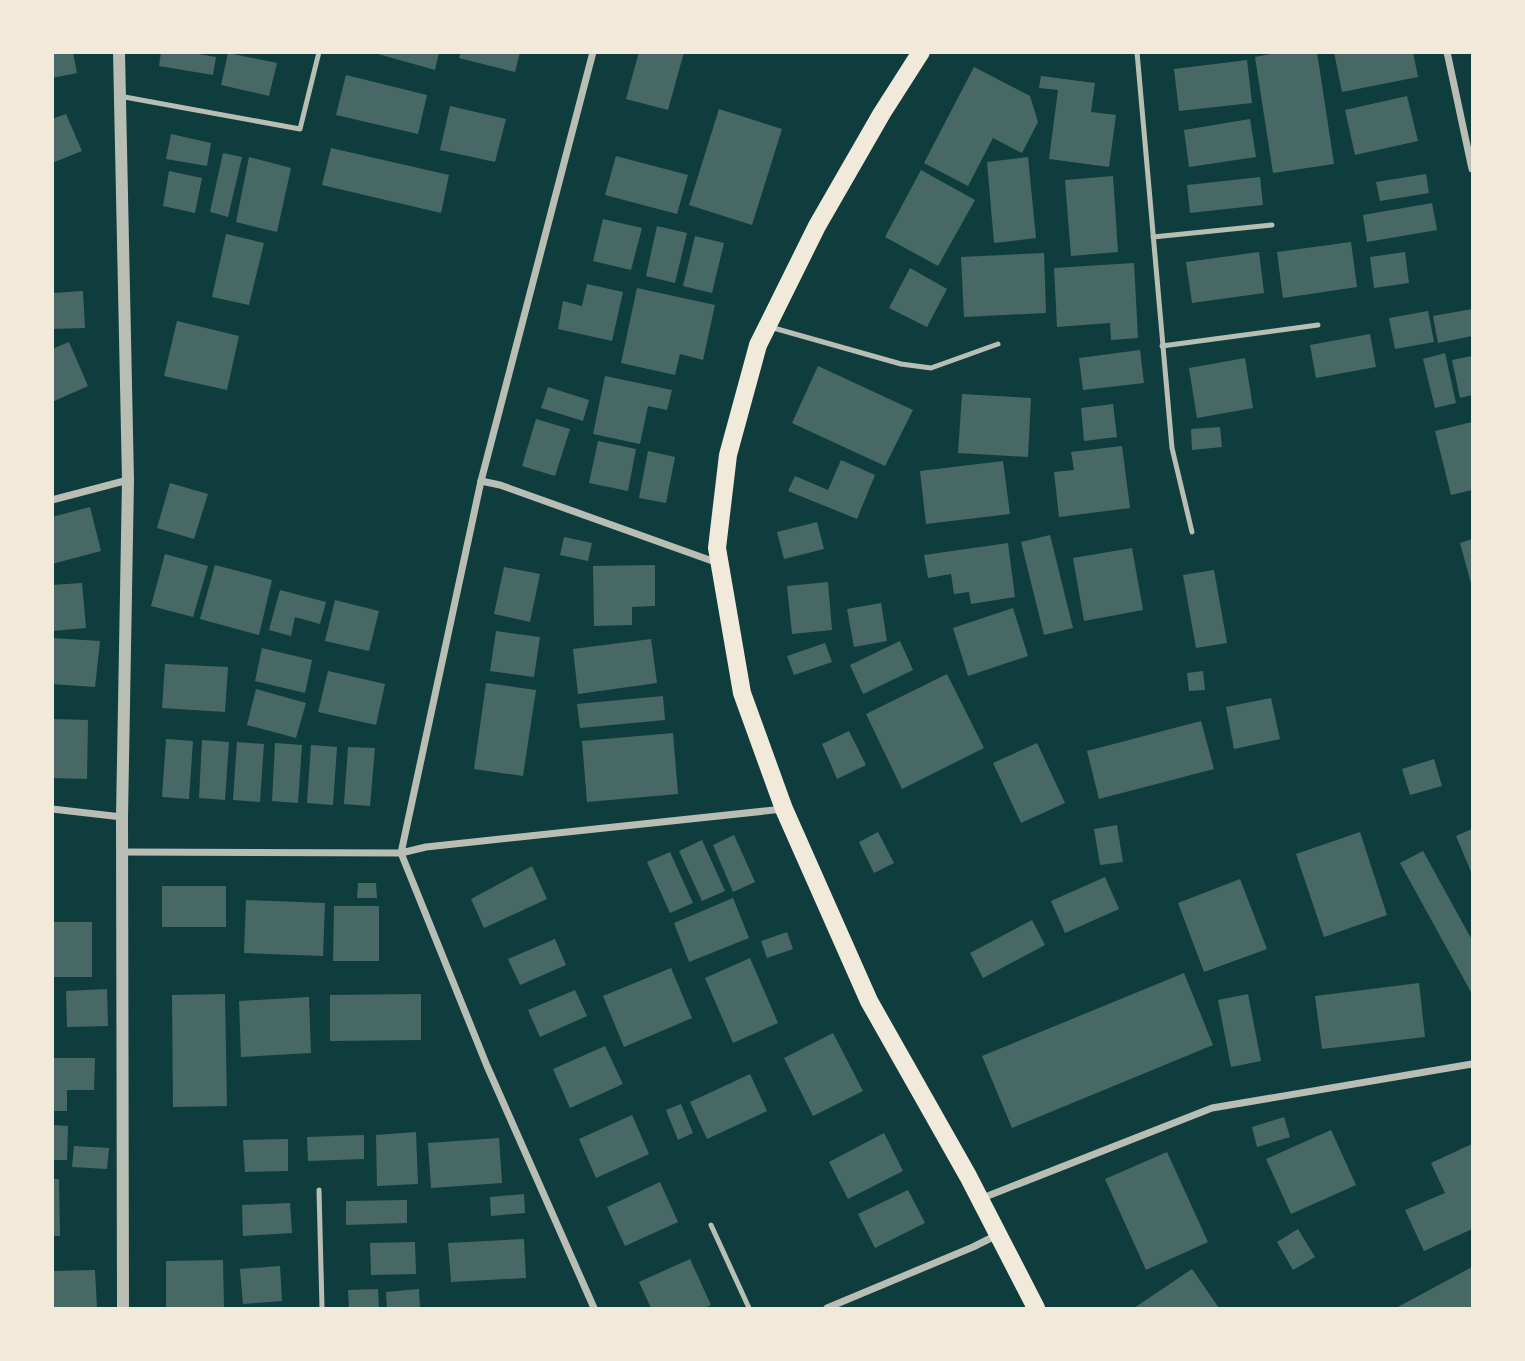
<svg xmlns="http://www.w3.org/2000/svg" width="1525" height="1361" font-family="Overpass,sans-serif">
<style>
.building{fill:#486865}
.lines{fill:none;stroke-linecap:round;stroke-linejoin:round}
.service{stroke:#b8beb3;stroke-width:5}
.minor{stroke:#b8beb3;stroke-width:7}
.tertiary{stroke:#b8beb3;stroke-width:12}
.primary{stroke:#f1e9da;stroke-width:18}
</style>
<rect width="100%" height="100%" fill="#0f3d3e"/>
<g class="building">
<polygon points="52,52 73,52 77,73 52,78"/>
<polygon points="161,52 187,52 216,57 213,75 159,66"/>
<polygon points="371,52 439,52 435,70"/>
<polygon points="461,52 520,52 515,72 459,58"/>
<polygon points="639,52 684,52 668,110 626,99"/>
<polygon points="1281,52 1317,52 1334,164 1273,173 1255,57"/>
<polygon points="1334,52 1413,52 1418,77 1342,92"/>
<polygon points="228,53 277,63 269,96 221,85"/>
<polygon points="1247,60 1252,103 1179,111 1174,69"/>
<polygon points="974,67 1030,96 1038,122 1022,153 993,138 968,186 924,163"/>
<polygon points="346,75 427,95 418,134 336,115"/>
<polygon points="1041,76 1095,83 1091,112 1116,115 1109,167 1049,159 1058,90 1039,88"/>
<polygon points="1407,96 1418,141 1355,155 1345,110"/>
<polygon points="450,106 506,119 495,162 440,150"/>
<polygon points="719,109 782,129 752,225 689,205"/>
<polygon points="66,114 82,151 52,163 52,119"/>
<polygon points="1250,119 1256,157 1189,167 1184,130"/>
<polygon points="171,134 211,143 207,166 166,159"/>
<polygon points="331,148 449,175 441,213 322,185"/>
<polygon points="223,153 242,157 228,217 210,212"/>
<polygon points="616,156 688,175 677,214 605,195"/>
<polygon points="249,157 291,168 277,232 236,222"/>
<polygon points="1028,157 1036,238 994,243 987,162"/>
<polygon points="921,170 975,200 938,266 885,237"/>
<polygon points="169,171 202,178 195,213 163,206"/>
<polygon points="1426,174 1429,193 1380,201 1376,182"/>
<polygon points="1113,176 1118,252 1071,256 1065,180"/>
<polygon points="1260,177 1263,205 1190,213 1187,185"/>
<polygon points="1432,203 1437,230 1367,242 1363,215"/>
<polygon points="603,219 642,228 631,270 593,261"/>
<polygon points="657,226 687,233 675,283 646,276"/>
<polygon points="226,234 264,243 249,305 212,297"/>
<polygon points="695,236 724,243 712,293 683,286"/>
<polygon points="1351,242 1357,287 1283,298 1277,252"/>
<polygon points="1259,252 1264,293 1192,303 1186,262"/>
<polygon points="1405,252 1409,283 1374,288 1370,257"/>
<polygon points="1044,253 1046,313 964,317 961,257"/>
<polygon points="1134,263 1138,338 1111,340 1110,323 1057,327 1054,268"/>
<polygon points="910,268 947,289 927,327 889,308"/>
<polygon points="587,284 623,292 612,341 558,329 563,301 582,306"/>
<polygon points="637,288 715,305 703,360 680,354 675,375 621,363"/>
<polygon points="83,291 85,328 52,329 52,293"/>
<polygon points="1472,309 1472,336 1438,343 1433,316"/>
<polygon points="1428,311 1434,342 1395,349 1389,318"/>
<polygon points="177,321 239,336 227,390 164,376"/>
<polygon points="1370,334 1376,367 1316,378 1310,345"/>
<polygon points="69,342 88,386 52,402 52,349"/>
<polygon points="1140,350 1144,383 1083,390 1079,358"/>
<polygon points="1445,353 1456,403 1435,408 1423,359"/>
<polygon points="1472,356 1472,395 1460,398 1452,360"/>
<polygon points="1245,358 1253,408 1197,418 1189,368"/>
<polygon points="818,366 913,410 885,466 792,423"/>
<polygon points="605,376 672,390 667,410 648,406 640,444 593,434"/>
<polygon points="548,387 589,400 583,421 541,408"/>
<polygon points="962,394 1031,398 1028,457 958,453"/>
<polygon points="1113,404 1117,437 1084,441 1081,408"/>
<polygon points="536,419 570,429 555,476 522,466"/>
<polygon points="1472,422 1472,490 1451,495 1435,431"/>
<polygon points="1220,427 1222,447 1192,450 1191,429"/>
<polygon points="598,441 636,449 628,491 589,483"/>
<polygon points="1122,446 1130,508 1059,517 1054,472 1074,470 1071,452"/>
<polygon points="648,451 675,457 666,503 639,498"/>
<polygon points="841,460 875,475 857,519 788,491 795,476 828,490"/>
<polygon points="1003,461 1010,514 926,524 920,471"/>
<polygon points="170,483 208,494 194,539 157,528"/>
<polygon points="90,507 101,551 52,564 52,517"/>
<polygon points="817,522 824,549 784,559 777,532"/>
<polygon points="1050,535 1073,628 1044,635 1021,542"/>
<polygon points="564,537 592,543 588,561 560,555"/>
<polygon points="1472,539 1472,587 1460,543"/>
<polygon points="1008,543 1015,597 971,604 969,592 954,594 951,574 928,578 924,555"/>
<polygon points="1132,548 1143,610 1084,621 1073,558"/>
<polygon points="165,554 208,566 193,617 151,606"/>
<polygon points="215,565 272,580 259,635 200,619"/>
<polygon points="655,565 655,606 632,607 632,625 594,626 593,566"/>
<polygon points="504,567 540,574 530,622 494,614"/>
<polygon points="1214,570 1227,643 1196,648 1183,575"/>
<polygon points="828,582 832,630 792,634 787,586"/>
<polygon points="82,583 86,628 52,631 52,585"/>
<polygon points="280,590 326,602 320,624 295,617 291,636 269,630"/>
<polygon points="335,600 379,611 369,651 325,641"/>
<polygon points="881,603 887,641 854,647 847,609"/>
<polygon points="1013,608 1028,656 968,676 953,628"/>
<polygon points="496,631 540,637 534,677 490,671"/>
<polygon points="52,638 100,641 95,687 52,684"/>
<polygon points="651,639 657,683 578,694 573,649"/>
<polygon points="900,641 913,670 863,694 850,665"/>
<polygon points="825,643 832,662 794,675 787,656"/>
<polygon points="262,648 312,660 305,693 255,681"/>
<polygon points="165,664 228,667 225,712 162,708"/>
<polygon points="328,671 385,684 376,725 318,712"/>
<polygon points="1203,671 1205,690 1189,691 1187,673"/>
<polygon points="947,674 984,748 902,789 866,714"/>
<polygon points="486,683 536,690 523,776 474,769"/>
<polygon points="256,689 306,703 296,738 247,725"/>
<polygon points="663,696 665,720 580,728 577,704"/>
<polygon points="1271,698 1280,739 1234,749 1226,707"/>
<polygon points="52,719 88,720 87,779 52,778"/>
<polygon points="1201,721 1214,769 1099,799 1087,751"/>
<polygon points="849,731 866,765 837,779 822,744"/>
<polygon points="673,733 678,794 587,802 582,741"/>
<polygon points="166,739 193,741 189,799 162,797"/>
<polygon points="202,740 229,742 225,800 199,798"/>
<polygon points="237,742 264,744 260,802 233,800"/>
<polygon points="275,743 302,745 298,803 272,801"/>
<polygon points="1037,743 1065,803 1021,823 993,763"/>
<polygon points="311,745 337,747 333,805 307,803"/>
<polygon points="348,747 375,748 370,806 344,804"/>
<polygon points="1434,759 1442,786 1410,795 1402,769"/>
<polygon points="1117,825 1123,862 1100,865 1094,829"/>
<polygon points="1472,829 1472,874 1456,836"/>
<polygon points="878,832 894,863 874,873 859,842"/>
<polygon points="1360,832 1387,915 1324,937 1296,854"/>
<polygon points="734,835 755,882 733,892 713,845"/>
<polygon points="702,840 725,891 702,901 679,851"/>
<polygon points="1423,851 1472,940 1472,994 1400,863"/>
<polygon points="670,852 693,903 670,913 647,862"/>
<polygon points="532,866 547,899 484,928 471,899"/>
<polygon points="1105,877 1119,909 1065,933 1051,901"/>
<polygon points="1240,879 1267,949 1204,972 1178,903"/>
<polygon points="358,883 376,883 377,898 357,898"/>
<rect x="162" y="886" width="64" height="41"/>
<polygon points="733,898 749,938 689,962 674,923"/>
<polygon points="246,900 325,903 323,956 244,953"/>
<polygon points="334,906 379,906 379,961 333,961"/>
<polygon points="1032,920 1045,945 983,978 970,953"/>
<rect x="52" y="922" width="40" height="55"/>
<polygon points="787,932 793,949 767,958 761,941"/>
<polygon points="555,939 566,965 520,985 508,959"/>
<polygon points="750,958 778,1023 733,1043 705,978"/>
<polygon points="671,968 692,1018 624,1047 603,996"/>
<polygon points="1184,973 1213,1045 1012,1128 982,1056"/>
<polygon points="1419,983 1425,1037 1322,1049 1315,996"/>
<polygon points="107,989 108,1026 67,1027 66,991"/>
<polygon points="575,990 587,1016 540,1037 528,1010"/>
<polygon points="225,994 227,1106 173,1107 172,995"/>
<polygon points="421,994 421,1040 330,1041 330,995"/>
<polygon points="1248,994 1261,1061 1231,1067 1218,1000"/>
<polygon points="309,997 311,1053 241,1057 239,1001"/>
<polygon points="833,1033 863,1091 813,1116 784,1058"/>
<polygon points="605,1046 623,1084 570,1108 553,1069"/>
<polygon points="52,1058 95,1058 94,1090 67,1090 67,1111 52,1111"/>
<polygon points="750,1074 767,1111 707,1139 690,1102"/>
<polygon points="681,1104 693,1133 678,1140 666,1110"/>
<polygon points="632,1115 649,1154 596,1178 579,1139"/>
<polygon points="1284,1117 1290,1137 1257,1147 1252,1127"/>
<polygon points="52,1125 68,1126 67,1160 52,1160"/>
<polygon points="1331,1130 1356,1185 1291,1214 1266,1159"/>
<polygon points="416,1132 418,1184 377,1186 376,1135"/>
<polygon points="884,1133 903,1171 848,1199 829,1162"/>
<polygon points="364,1135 364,1159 308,1161 307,1137"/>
<polygon points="499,1138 502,1183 431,1188 428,1143"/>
<polygon points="288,1139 288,1171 245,1172 243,1140"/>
<polygon points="1472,1144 1472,1229 1424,1251 1405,1210 1445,1193 1431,1163"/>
<polygon points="74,1146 109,1148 107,1169 72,1167"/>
<polygon points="1167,1152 1208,1242 1146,1270 1105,1179"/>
<polygon points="52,1179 59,1179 60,1236 52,1236"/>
<polygon points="660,1182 678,1222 625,1246 607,1207"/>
<polygon points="908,1190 925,1223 875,1248 858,1214"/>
<polygon points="524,1194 525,1213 491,1216 490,1197"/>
<polygon points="407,1200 407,1223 346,1225 346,1201"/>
<polygon points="290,1203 292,1233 243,1236 242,1205"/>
<polygon points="1298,1229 1315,1257 1293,1270 1277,1242"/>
<polygon points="524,1239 526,1278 451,1282 448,1243"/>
<polygon points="415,1242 416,1274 371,1275 370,1243"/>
<polygon points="690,1259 711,1305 704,1308 651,1308 639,1282"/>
<polygon points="223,1260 224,1308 166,1308 166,1261"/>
<polygon points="280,1266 282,1301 243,1304 240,1269"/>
<polygon points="1472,1267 1472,1308 1396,1308"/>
<polygon points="1192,1269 1219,1308 1134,1308"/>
<polygon points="95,1270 97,1308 52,1308 52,1271"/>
<polygon points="378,1289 379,1308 349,1308 348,1290"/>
<polygon points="419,1289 420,1308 387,1308 386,1292"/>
</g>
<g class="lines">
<g class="service">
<polyline points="1137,52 1172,448 1192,532"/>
<polyline points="119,96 300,129 319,52"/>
<polyline points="1153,237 1272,225"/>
<polyline points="770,327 901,364 931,368 998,344"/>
<polyline points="1162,346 1318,325"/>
<polyline points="319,1190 322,1308"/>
<polyline points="711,1225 749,1308"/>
</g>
<g class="minor">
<polyline points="593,52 481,481 401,853 487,1066 594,1308"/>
<polyline points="1447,52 1472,169"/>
<polyline points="481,481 500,485 718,563"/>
<polyline points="52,500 128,480"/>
<polyline points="52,809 122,817"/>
<polyline points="122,852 401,853 426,847 784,809"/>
<polyline points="980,1199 1212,1108 1472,1064"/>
<polyline points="827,1308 973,1247 997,1235"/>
</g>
<polyline class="tertiary" points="119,52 128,480 122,817 123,1308"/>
<polyline class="primary" points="921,52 882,113 817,226 758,345 728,455 717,548 742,693 784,809 869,1001 968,1176 1036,1308"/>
</g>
<rect width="1525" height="1361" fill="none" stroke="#f1e9da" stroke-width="108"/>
</svg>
